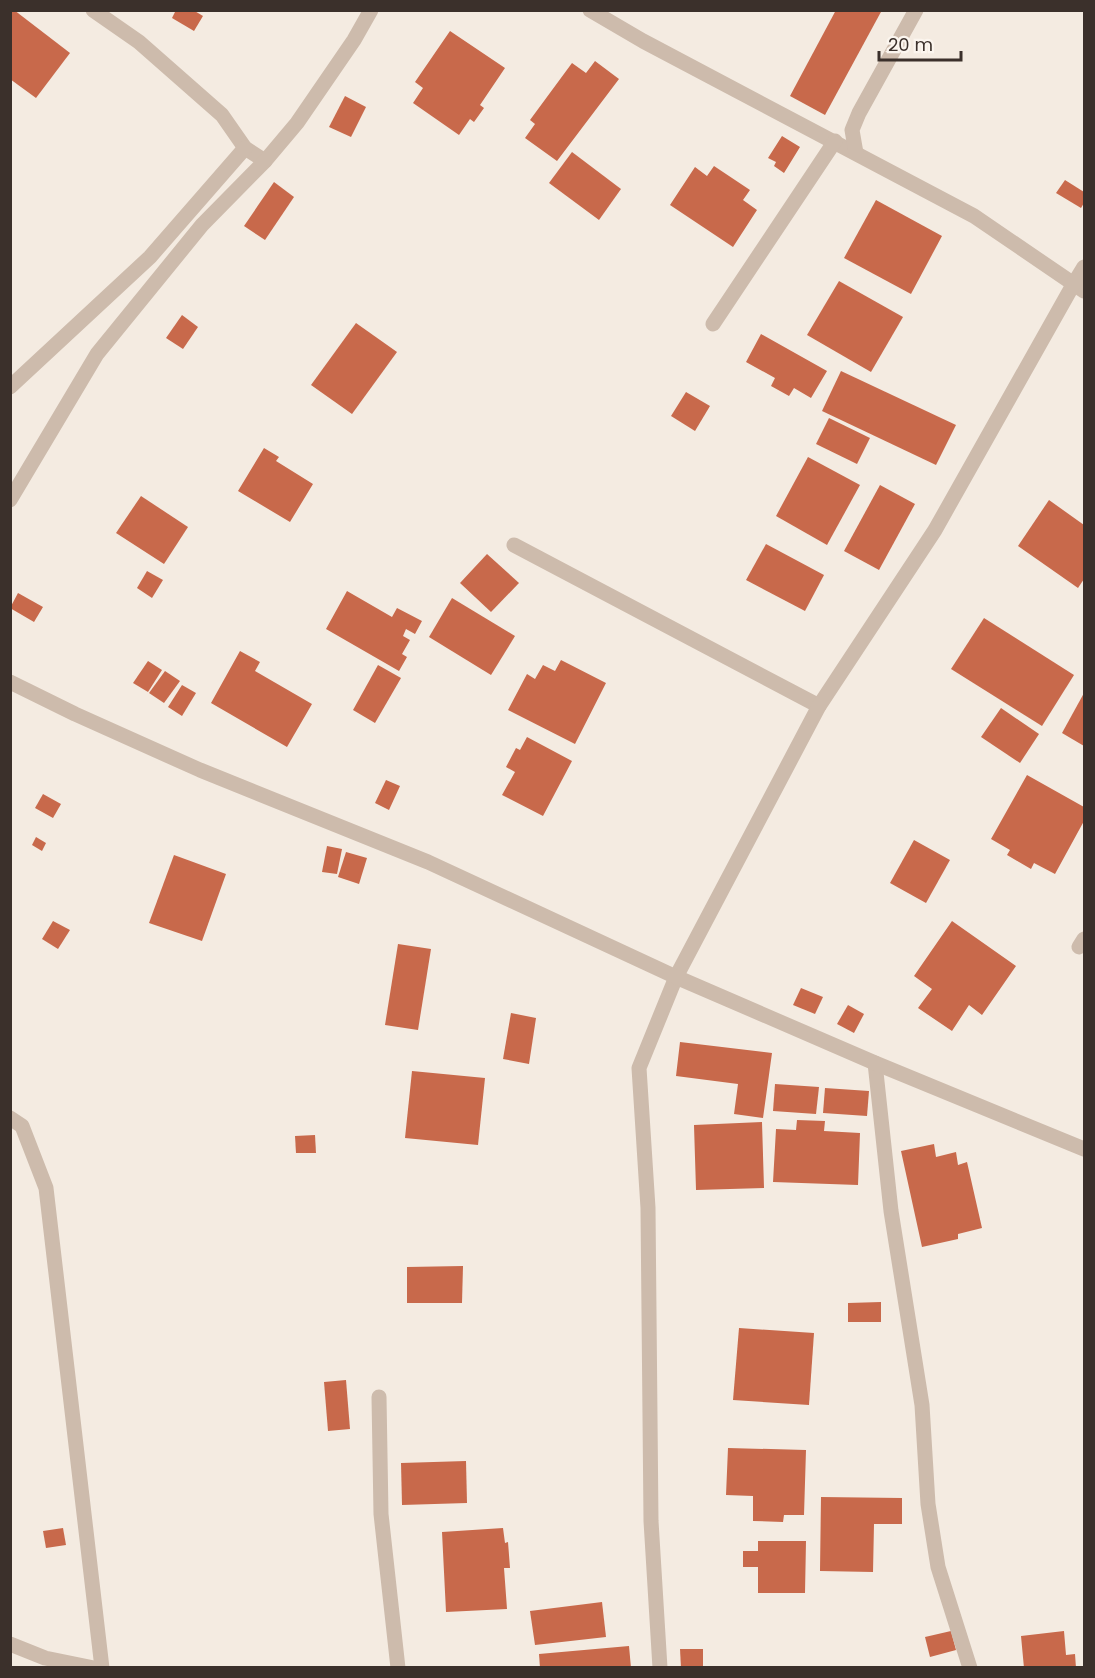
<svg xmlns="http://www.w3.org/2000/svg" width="1095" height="1678" font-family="Poppins,sans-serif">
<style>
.building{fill:#c8694b}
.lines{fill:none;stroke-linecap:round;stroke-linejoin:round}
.minor{stroke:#cdbbac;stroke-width:15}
.tertiary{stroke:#cdbbac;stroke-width:15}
</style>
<rect width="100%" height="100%" fill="#f4ebe1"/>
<g class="building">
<polygon points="10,10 14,10 70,53 36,98 10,79"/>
<polygon points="176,10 193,10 203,16 194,31 172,18"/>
<polygon points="836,10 882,10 825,115 790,96"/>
<polygon points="450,31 505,68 480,105 484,108 474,122 470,119 459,135 413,103 423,88 415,82"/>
<polygon points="595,61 619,79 557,161 525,138 535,124 530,120 572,63 586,73"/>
<polygon points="345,96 366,107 351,137 329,127"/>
<polygon points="782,136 800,147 784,173 774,166 776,162 768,158"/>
<polygon points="572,152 621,189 599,220 549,183"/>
<polygon points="714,166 750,190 743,200 757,210 733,247 670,205 695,167 707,176"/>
<polygon points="1065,180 1084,192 1084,203 1081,208 1056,193"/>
<polygon points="274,182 294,197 265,240 244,226"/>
<polygon points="876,200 942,236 911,294 844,258"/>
<polygon points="839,281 903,317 871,372 807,335"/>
<polygon points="182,315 198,327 183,349 166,338"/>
<polygon points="356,323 397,352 352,414 311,385"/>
<polygon points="761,334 827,371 811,398 794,388 789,396 771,386 775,378 746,362"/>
<polygon points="841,371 956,425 936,465 822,411"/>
<polygon points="686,392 710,406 695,431 671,416"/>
<polygon points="829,418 870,438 857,464 816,444"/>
<polygon points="264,448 279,457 276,461 313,484 290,522 238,491"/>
<polygon points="808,457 860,485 827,545 776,516"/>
<polygon points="880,485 915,504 879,570 844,551"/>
<polygon points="141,496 188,527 164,564 116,533"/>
<polygon points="1049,500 1084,525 1084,579 1078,588 1018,546"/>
<polygon points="766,544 824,575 805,611 746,580"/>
<polygon points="487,554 519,583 491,612 460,583"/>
<polygon points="147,571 163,580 152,598 137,588"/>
<polygon points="347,591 392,617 397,608 422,621 415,634 406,629 403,636 410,640 402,654 407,657 399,671 326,629"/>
<polygon points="18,593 43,607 34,622 10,608"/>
<polygon points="452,598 515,636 491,675 429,637"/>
<polygon points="984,618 1074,675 1042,726 951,669"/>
<polygon points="240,651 260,662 255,671 312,704 287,747 211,703"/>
<polygon points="561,660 606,683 575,744 508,710 527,674 535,679 543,665 555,671"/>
<polygon points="148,661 162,670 148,692 133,683"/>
<polygon points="378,665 401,678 375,723 353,710"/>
<polygon points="165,671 180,681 164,703 149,693"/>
<polygon points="182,685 196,693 182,716 168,707"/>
<polygon points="1084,693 1084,746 1062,733"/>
<polygon points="1001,708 1039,734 1020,763 981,737"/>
<polygon points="527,737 572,761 543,816 502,795 515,772 506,767 516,748 520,750"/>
<polygon points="1027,775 1084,807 1084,821 1055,874 1034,863 1031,869 1007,855 1010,850 991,839"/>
<polygon points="386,780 400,786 389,810 375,803"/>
<polygon points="43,794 61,804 53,818 35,808"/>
<polygon points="36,837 46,843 42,851 32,845"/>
<polygon points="914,840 950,860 926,903 890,883"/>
<polygon points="327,846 342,849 337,874 322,872"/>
<polygon points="346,852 367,858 359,884 338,877"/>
<polygon points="174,855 226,874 202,941 149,923"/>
<polygon points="53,921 70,930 58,949 42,939"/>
<polygon points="952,921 1016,966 982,1015 969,1005 952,1031 918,1008 932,989 914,976"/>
<polygon points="398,944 431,949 418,1030 385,1025"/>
<polygon points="801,988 823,997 815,1014 793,1005"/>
<polygon points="848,1005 864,1014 854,1033 837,1024"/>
<polygon points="511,1013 536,1018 529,1064 503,1059"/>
<polygon points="680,1042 772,1053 763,1118 734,1114 738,1084 676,1076"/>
<polygon points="412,1071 485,1078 478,1145 405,1138"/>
<polygon points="775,1084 819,1087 816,1114 773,1111"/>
<polygon points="825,1088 869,1091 867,1116 823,1113"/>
<polygon points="797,1120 825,1121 824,1131 860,1133 858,1185 773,1182 776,1129 796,1130"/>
<polygon points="762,1122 764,1188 696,1190 694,1125"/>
<polygon points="315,1135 316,1153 296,1153 295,1136"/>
<polygon points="934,1144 936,1157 956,1152 958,1165 967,1162 982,1228 958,1234 958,1239 922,1247 901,1151"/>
<polygon points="463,1266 462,1303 407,1303 407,1267"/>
<polygon points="881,1302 881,1322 848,1322 848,1303"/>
<polygon points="739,1328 814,1333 809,1405 733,1400"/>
<polygon points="346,1380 350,1429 328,1431 324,1382"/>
<polygon points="728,1448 806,1450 804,1515 784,1515 783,1522 753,1521 753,1496 726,1495"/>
<polygon points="466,1461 467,1503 402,1505 401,1463"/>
<polygon points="821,1497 902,1498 902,1524 874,1524 873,1572 820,1571"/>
<polygon points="63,1528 66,1545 46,1548 43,1531"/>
<polygon points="503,1528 505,1543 508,1542 510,1568 504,1568 507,1609 446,1612 442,1532"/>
<polygon points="758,1541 806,1541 805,1593 758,1593 758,1567 743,1567 743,1551 758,1551"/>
<polygon points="602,1602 606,1637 535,1645 530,1611"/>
<polygon points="951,1631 956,1650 930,1657 925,1637"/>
<polygon points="1064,1631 1066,1655 1075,1654 1076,1668 1024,1668 1021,1636"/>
<polygon points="629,1646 631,1668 540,1668 539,1654"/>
<polygon points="680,1649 703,1649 703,1668 681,1668"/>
</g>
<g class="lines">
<g class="minor">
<polyline points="93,10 139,42 222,115 245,148 265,161"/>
<polyline points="590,10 643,41 974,216 1084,291"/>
<polyline points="856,153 852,130 859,113 916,10"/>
<polyline points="713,324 835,141"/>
<polyline points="10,387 150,257 245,148"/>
<polyline points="10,500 97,354 202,225 265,161 297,123 354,40 371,10"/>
<polyline points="514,545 819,706"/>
<polyline points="1079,947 1084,939"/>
<polyline points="875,1063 891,1211 922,1405 928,1504 938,1567 970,1668"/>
<polyline points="10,1118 22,1126 46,1188 102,1668"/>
<polyline points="379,1397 381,1514 398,1668"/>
<polyline points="10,1644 45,1658 94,1668"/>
<polyline points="660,1668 651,1521 648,1208 639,1068 676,977 819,706 935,530 1073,285 1084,267"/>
</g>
<polyline class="tertiary" points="10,682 75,714 200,770 428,862 676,977 875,1063 1084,1149"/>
</g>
<rect width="1095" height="1678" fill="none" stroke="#3b302b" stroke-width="24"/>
<path d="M879 51v9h82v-9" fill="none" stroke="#3b302b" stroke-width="3"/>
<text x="888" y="51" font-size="18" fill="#3b302b" stroke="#fbf5ee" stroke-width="4.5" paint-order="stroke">20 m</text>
</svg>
